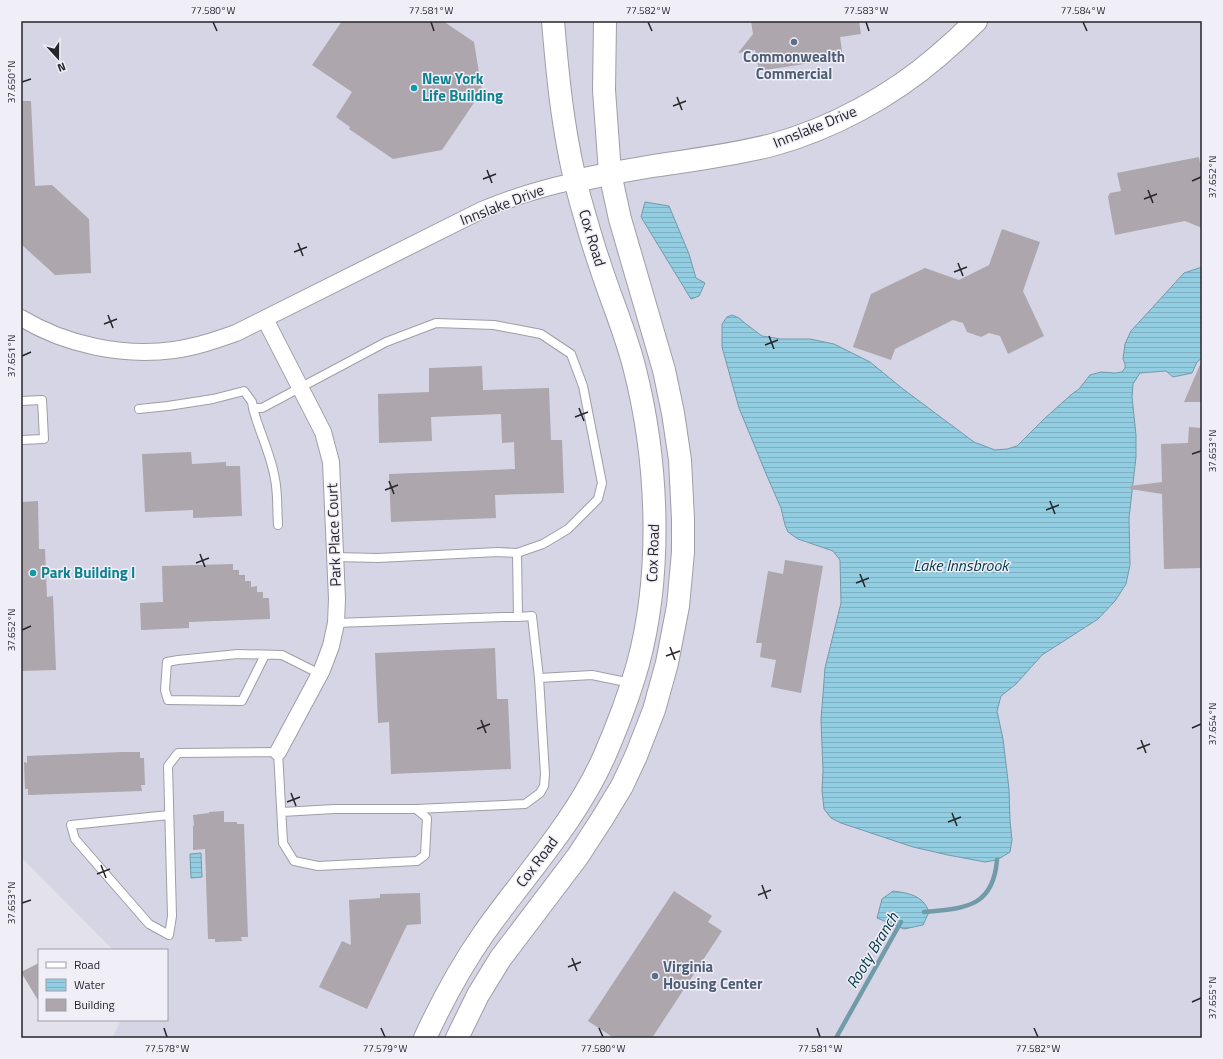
<svg xmlns="http://www.w3.org/2000/svg" width="1223" height="1059" font-family="'Titillium Web',sans-serif">
<style>
.built{fill:#d6d5e5}
.water{fill:url(#water-rules);stroke:#729baa}
.lines{fill:none;stroke-linecap:round;stroke-linejoin:round}
.stream{stroke:#729baa;stroke-width:4.5}
.building{fill:#ada6ac}
.lane-casing{stroke:#9f9ea6;stroke-width:10}
.street-casing{stroke:#9f9ea6;stroke-width:18}
.secondary-casing{stroke:#9f9ea6;stroke-width:24}
.lane{stroke:#fff;stroke-width:8}
.street{stroke:#fff;stroke-width:16}
.secondary{stroke:#fff;stroke-width:22}
.ticks{fill:none;stroke:#262529;stroke-width:1.5}
.service-dot{fill:#5c6f8a;stroke:#f0eff8;stroke-width:1.5}
.culture-dot{fill:#0f9aa8;stroke:#f0eff8;stroke-width:1.5}
.labels{text-anchor:middle;stroke-width:3;stroke-linejoin:round;paint-order:stroke}
.service-label{font-size:15px;font-weight:bold;fill:#4e5e75;stroke:#f0eff8}
.culture-label{font-size:15px;font-weight:bold;fill:#0d838f;stroke:#f0eff8;text-anchor:start}
.street-label{font-size:15px;fill:#262529;stroke:#f0eff8}
.water-label{font-size:16px;font-style:italic;fill:#003746;stroke:#f0eff8}
.neatline{fill:none;stroke:#262529;stroke-width:1.5}
.ticks-label{font-size:10px;text-anchor:middle;fill:#262529}
</style>
<defs>
<pattern id="water-rules" width="6" height="5" patternUnits="userSpaceOnUse"><rect width="6" height="5" fill="#92cde1"/><path d="M0 2.5h6" fill="none" stroke="#7eb0c1"/></pattern>
</defs>
<rect width="100%" height="100%" fill="#e3e2ea"/>
<polygon class="built" points="21,21 1202,21 1202,1038 112,1038 121,1020 167,1020 167,950 113,950 21,857"/>
<g class="water">
<polygon points="645,202 669,206 689,254 696,278 705,283 699,296 691,299 641,217"/>
<polygon points="1202,267 1202,358 1197,362 1192,373 1173,377 1166,371 1140,373 1133,384 1132,397 1136,435 1136,457 1129,518 1130,565 1126,584 1115,601 1098,619 1042,655 1016,684 1001,696 997,711 1003,739 1009,789 1010,821 1012,840 1010,852 997,860 985,862 948,855 913,847 841,823 831,818 824,809 822,790 823,771 821,720 825,668 841,603 840,560 833,551 798,539 788,532 785,525 781,508 767,476 739,408 722,347 722,324 727,317 732,315 739,318 746,324 762,336 781,339 810,339 834,344 870,362 903,389 974,442 995,450 1007,449 1017,446 1044,419 1072,394 1079,389 1090,375 1101,372 1115,373 1122,372 1125,368 1125,364 1123,359 1125,344 1131,331 1184,273"/>
<polygon points="201,853 202,877 191,878 190,854"/>
<path d="M893,891C908,893 923,895 929,912L923,925L904,929L877,918L882,899Z"/>
</g>
<g class="lines">
<g class="stream">
<path d="M924,912C963,908 993,909 997,860"/>
<polyline points="836,1038 901,922"/>
</g>
</g>
<g class="building">
<polygon points="342,21 443,21 474,42 482,91 442,150 393,159 349,129 350,127 336,117 352,92 312,65"/>
<polygon points="751,21 859,21 861,34 840,37 843,58 759,71 755,50 738,53 753,34"/>
<polygon points="21,101 31,101 35,186 52,185 89,219 91,273 55,275 21,244"/>
<polygon points="1199,157 1200,163 1202,162 1202,228 1185,221 1115,235 1108,197 1110,193 1121,191 1117,173"/>
<polygon points="1002,229 1040,242 1023,291 1044,336 1008,354 1000,336 989,333 981,337 967,332 963,323 953,320 895,349 891,360 853,347 871,294 925,268 959,280 989,265"/>
<polygon points="1202,360 1202,402 1184,402"/>
<polygon points="482,366 483,390 549,388 551,440 562,440 564,493 495,495 496,518 391,522 389,474 515,469 514,442 502,443 501,414 431,417 432,441 379,443 378,394 429,392 429,368"/>
<polygon points="1189,427 1201,428 1201,442 1202,442 1202,568 1164,569 1162,494 1130,489 1130,486 1162,482 1161,444 1188,443"/>
<polygon points="191,452 192,464 226,462 226,466 240,466 242,516 193,518 193,510 145,512 142,454"/>
<polygon points="38,501 39,549 45,549 47,597 53,596 56,670 21,671 21,502"/>
<polygon points="785,560 823,566 801,693 771,687 776,660 760,657 762,643 756,643 768,571 783,574"/>
<polygon points="233,564 233,570 239,570 239,575 245,575 245,581 251,581 251,587 257,586 257,592 263,592 263,598 269,598 270,619 189,622 189,628 141,630 140,603 163,602 162,566"/>
<polygon points="495,648 497,699 508,699 511,769 391,774 389,722 378,723 375,653"/>
<polygon points="123,752 140,752 140,758 144,758 145,785 141,785 142,791 28,795 28,789 25,789 24,762 27,763 27,756"/>
<polygon points="224,811 224,822 237,822 237,824 244,824 248,937 241,937 242,941 215,942 215,939 208,939 205,849 193,850 193,826 194,825 193,815 209,813 209,812"/>
<polygon points="674,891 712,916 708,922 722,931 652,1038 614,1038 588,1021"/>
<polygon points="420,893 421,924 407,925 367,1009 319,987 342,941 351,945 349,900 380,898 380,894"/>
<polygon points="39,963 39,1002 21,972"/>
</g>
<g class="lines">
<g class="lane-casing">
<g id="lane">
<polyline points="21,401 42,400 44,439 21,440"/>
<path d="M253,408C259,432 271,454 275,479C278,494 277,510 278,525"/>
<polyline points="139,409 168,406 213,399 244,391 252,402 253,408 262,408 386,342 436,323 494,325 541,334 571,354 583,386 602,483 598,499 568,529 543,544 517,553 498,552 378,558 335,557"/>
<polyline points="518,617 532,616 539,678"/>
<polyline points="336,623 503,617 518,617 517,553"/>
<polyline points="265,655 242,701 168,700 165,690 167,662 178,660 238,654 282,655 320,674"/>
<polyline points="416,809 525,804 540,793 544,786 545,774 539,678 592,675 631,683"/>
<polyline points="169,815 71,825 75,839 149,924 169,935 172,916 168,766 178,753 278,752 283,843 294,861 318,866 417,861 425,855 427,818 416,809 334,809 282,812"/>
</g>
</g>
<g class="street-casing">
<g id="street">
<path d="M21,318C66,345 123,357 174,350C196,347 216,340 236,333L482,210C513,197 542,188 575,181"/>
<polyline points="265,319 323,432 331,462 337,599 336,623 331,646 322,670 278,752"/>
</g>
</g>
<g class="secondary-casing">
<g id="secondary">
<path d="M575,181C601,175 627,170 653,166C692,160 733,155 772,145C831,129 892,96 938,56C951,45 964,33 976,21"/>
<path d="M425,1038C442,1001 461,966 484,933C525,875 575,822 604,757C617,727 629,696 638,664C663,571 658,459 634,366C625,331 610,297 599,262C592,242 586,220 580,199C564,141 558,81 553,21"/>
<polyline points="457,1038 478,995 500,959 578,856 602,819 622,786 636,756 654,710 667,663 678,606 683,552 683,519 680,460 673,413 664,370 620,219 610,173 604,90 605,21"/>
</g>
</g>
<use href="#lane" class="lane"/>
<use href="#street" class="street"/>
<use href="#secondary" class="secondary"/>
</g>
<path class="ticks" d="M213,22L217,31M431,22L434,31M648,22L652,31M866,22L869,31M1083,22L1087,31M22,82L31,79M677,97L682,110M673,106L686,101M487,170L492,183M483,179L496,174M1192,181L1201,177M1148,190L1153,203M1144,199L1157,194M298,243L303,256M294,252L307,247M958,263L963,276M954,272L967,267M108,315L113,328M104,324L117,319M769,336L774,349M765,345L778,340M22,356L31,352M579,408L584,421M575,417L588,412M1192,454L1201,451M389,481L394,494M385,490L398,485M1050,501L1055,514M1046,510L1059,505M200,554L205,567M196,563L209,558M860,574L865,587M856,583L869,578M22,630L31,626M670,647L675,660M666,656L680,651M481,720L486,733M1192,728L1201,724M477,729L490,724M1141,740L1146,753M1137,749L1150,744M291,793L296,806M287,802L300,797M952,813L957,826M948,822L961,817M101,865L106,878M97,874L110,869M762,885L767,899M758,895L771,890M22,903L31,900M572,958L577,971M568,967L581,962M1192,1002L1201,998M164,1028L167,1037M381,1028L385,1037M599,1028L603,1037M817,1028L820,1037M1034,1028L1038,1037"/>
<g class="service-dot">
<circle cx="794" cy="42" r="4"/>
<circle cx="655" cy="976" r="4"/>
</g>
<g class="culture-dot">
<circle cx="414" cy="88" r="4"/>
<circle cx="33" cy="573" r="4"/>
</g>
<g class="labels">
<g class="service-label">
<text x="794" y="62">Commonwealth<tspan x="794" dy="17">Commercial</tspan></text>
<text x="663" y="972" text-anchor="start">Virginia<tspan x="663" dy="17">Housing Center</tspan></text>
</g>
<g class="culture-label">
<text x="422" y="84">New York<tspan x="422" dy="17">Life Building</tspan></text>
<text x="41" y="578">Park Building I</text>
</g>
<g class="street-label">
<text transform="translate(815 127) rotate(-22)" y="5">Innslake Drive</text>
<text transform="translate(502 205) rotate(-21)" y="5">Innslake Drive</text>
<text transform="translate(592 238) rotate(73)" y="5">Cox Road</text>
<text transform="translate(334 535) rotate(-92)" y="5">Park Place Court</text>
<text transform="translate(653 553) rotate(-88)" y="5">Cox Road</text>
<text transform="translate(537 862) rotate(-53)" y="5">Cox Road</text>
</g>
<g class="water-label">
<text x="961" y="571">Lake Innsbrook</text>
<text transform="translate(872 950) rotate(-59)" y="6">Rooty Branch</text>
</g>
</g>
<rect width="1223" height="1059" fill="none" stroke="#f0eff8" stroke-width="44"/>
<rect x="38" y="949" width="130" height="72" fill="#f0eff8" stroke="#9f9ea5"/>
<rect x="46" y="962" width="20" height="6" fill="#ffffff" stroke="#9f9ea5"/>
<text x="74" y="969" font-size="12" fill="#262529">Road</text>
<rect x="46" y="979" width="20" height="12" fill="url(#water-rules)" stroke="#9f9ea5"/>
<text x="74" y="989" font-size="12" fill="#262529">Water</text>
<rect x="46" y="999" width="20" height="12" fill="#ada6ac" stroke="#9f9ea5"/>
<text x="74" y="1009" font-size="12" fill="#262529">Building</text>
<g transform="translate(58 58) rotate(159)" stroke="#f0eff8" stroke-width="3" paint-order="stroke">
<path d="M0-3L7 15L0 10L-7 15Z" fill="#262529"/>
<text y="-6" font-size="11" font-weight="bold" text-anchor="middle" fill="#262529">N</text>
</g>
<rect x="22" y="22" width="1179" height="1015" class="neatline"/>
<g class="ticks-label">
<text x="213" y="14">77.580°W</text>
<text x="431" y="14">77.581°W</text>
<text x="648" y="14">77.582°W</text>
<text x="866" y="14">77.583°W</text>
<text x="1083" y="14">77.584°W</text>
<text transform="translate(11 82) rotate(-90)" y="4">37.650°N</text>
<text transform="translate(1212 177) rotate(-90)" y="4">37.652°N</text>
<text transform="translate(11 356) rotate(-90)" y="4">37.651°N</text>
<text transform="translate(1212 451) rotate(-90)" y="4">37.653°N</text>
<text transform="translate(11 630) rotate(-90)" y="4">37.652°N</text>
<text transform="translate(1212 724) rotate(-90)" y="4">37.654°N</text>
<text transform="translate(11 903) rotate(-90)" y="4">37.653°N</text>
<text transform="translate(1212 998) rotate(-90)" y="4">37.655°N</text>
<text x="167" y="1052">77.578°W</text>
<text x="385" y="1052">77.579°W</text>
<text x="603" y="1052">77.580°W</text>
<text x="820" y="1052">77.581°W</text>
<text x="1038" y="1052">77.582°W</text>
</g>
</svg>
